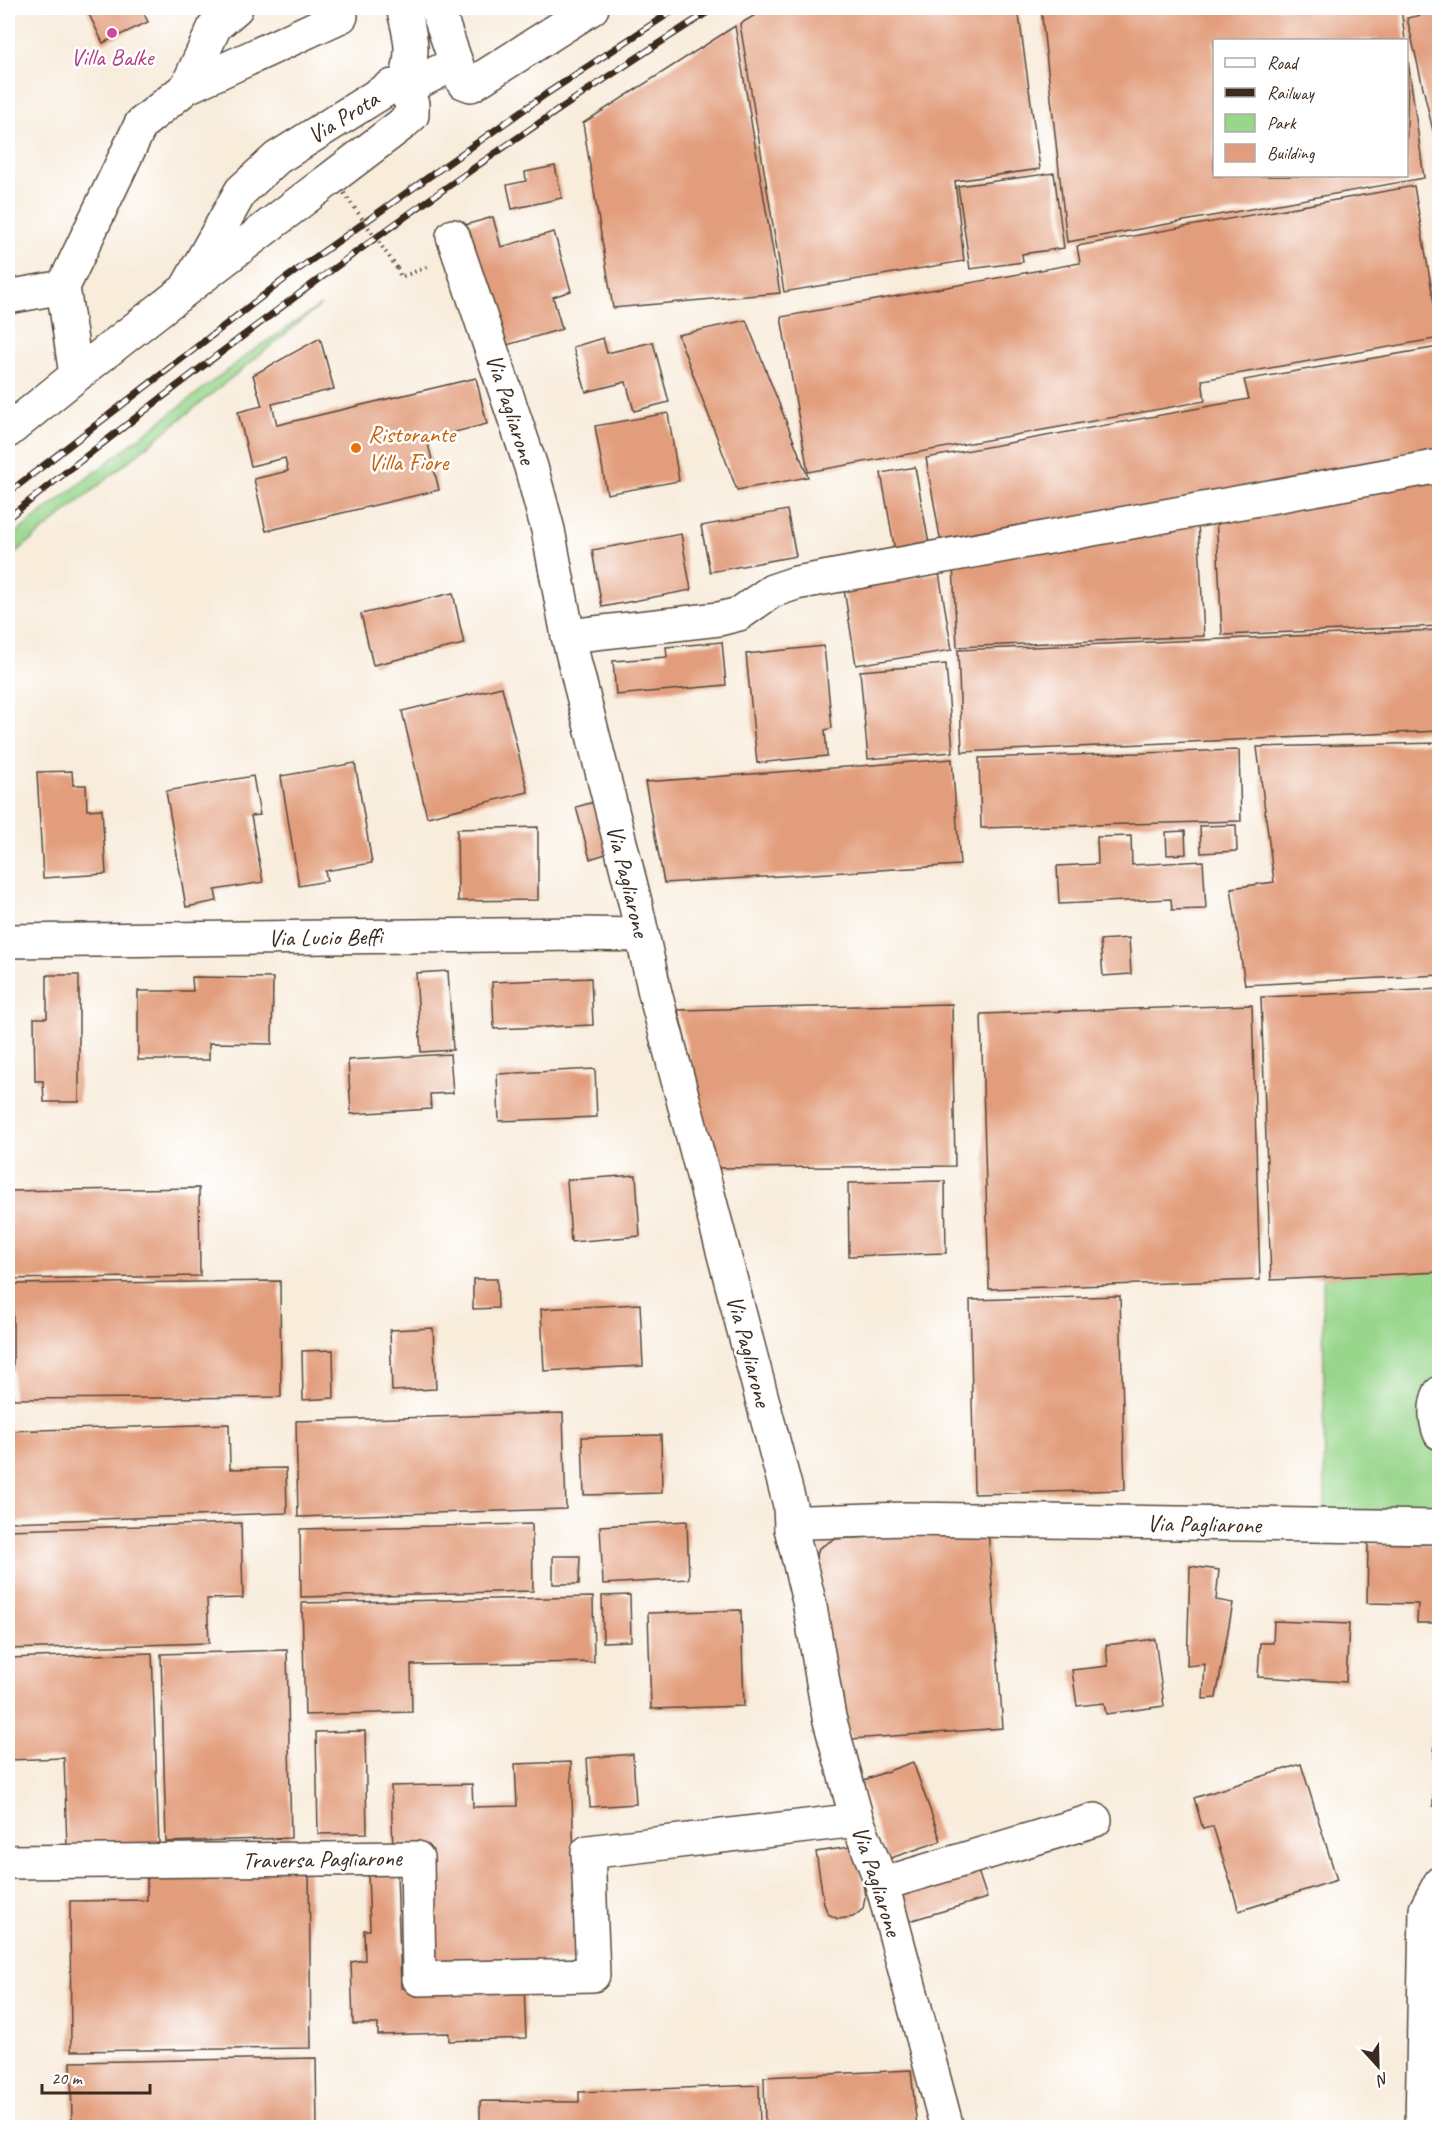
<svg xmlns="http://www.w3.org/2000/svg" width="1447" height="2135" font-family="Caveat,sans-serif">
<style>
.green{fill:#98d68b;stroke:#6a8054;stroke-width:1.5}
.building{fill:#e29d7c}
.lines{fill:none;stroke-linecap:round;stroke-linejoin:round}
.minor-casing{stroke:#57473a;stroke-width:36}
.path{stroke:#57473a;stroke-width:4;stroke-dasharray:1.5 4.5;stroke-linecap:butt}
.minor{stroke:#fff;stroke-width:33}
.rail-casing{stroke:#3b2a1e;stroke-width:7}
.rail{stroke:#fff;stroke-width:4.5;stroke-dasharray:14;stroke-linecap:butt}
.path-bridge{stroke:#57473a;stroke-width:4;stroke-dasharray:1.5 4.5;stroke-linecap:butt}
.hotel-dot{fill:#d1479c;stroke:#fff;stroke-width:2}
.food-dot{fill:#e8710a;stroke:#fff;stroke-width:2}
.labels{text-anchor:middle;stroke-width:5;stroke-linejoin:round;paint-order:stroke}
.hotel-label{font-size:24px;fill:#b23c85;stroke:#fff}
.street-label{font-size:24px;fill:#3b2a1e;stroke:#fff}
.food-label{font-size:24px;fill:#c56008;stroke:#fff;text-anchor:start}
</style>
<rect width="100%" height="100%" fill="#fff"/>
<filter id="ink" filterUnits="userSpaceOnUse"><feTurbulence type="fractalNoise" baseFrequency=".0167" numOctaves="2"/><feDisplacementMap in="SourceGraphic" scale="12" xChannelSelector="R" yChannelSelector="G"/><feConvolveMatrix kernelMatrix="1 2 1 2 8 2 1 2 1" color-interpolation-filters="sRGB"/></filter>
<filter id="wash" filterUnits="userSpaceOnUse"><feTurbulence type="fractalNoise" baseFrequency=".008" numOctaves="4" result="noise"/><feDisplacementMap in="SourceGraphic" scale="24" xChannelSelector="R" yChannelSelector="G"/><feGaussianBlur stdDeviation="1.35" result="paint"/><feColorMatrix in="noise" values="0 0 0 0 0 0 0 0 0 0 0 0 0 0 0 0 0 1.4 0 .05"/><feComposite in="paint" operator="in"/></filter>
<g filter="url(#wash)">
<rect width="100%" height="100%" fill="#f8ecdb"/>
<g class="green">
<polygon points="321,305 8,559 8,539 248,354"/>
<polygon points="1439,1271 1439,1372 1429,1396 1434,1443 1439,1449 1439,1516 1325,1516 1323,1277"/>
</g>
<g id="blocks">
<g class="building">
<polygon points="8,8 21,8 8,14"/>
<polygon points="86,8 141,8 148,22 103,43"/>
<polygon points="767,8 1018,8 1040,169 955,181 964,261 784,292 740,24"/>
<polygon points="1041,8 1401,8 1405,40 1214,40 1214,176 1406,176 1408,60 1424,178 1067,242"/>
<polygon points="1440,11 1440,157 1439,157 1407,18"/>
<polygon points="735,26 780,293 613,308 583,123"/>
<polygon points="555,166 562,198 512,209 507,185 526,181 525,172"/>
<polygon points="1054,173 1064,248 1022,254 1023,262 970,269 958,186"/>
<polygon points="1414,186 1440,338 1202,380 1205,401 808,472 781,317 1080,263 1077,246"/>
<polygon points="493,217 501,247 554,232 571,291 553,297 562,329 500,347 465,225"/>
<polygon points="746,320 808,477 737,490 678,335"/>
<polygon points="320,338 334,389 272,404 277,425 476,378 487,424 427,439 439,490 266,531 254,479 288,471 285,458 251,466 238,412 262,406 253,375"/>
<polygon points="603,338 607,353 653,342 669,402 634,411 626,382 586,392 573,347"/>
<polygon points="1439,347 1440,460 942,549 926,458 1249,399 1244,380"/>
<polygon points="668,413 679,481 607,494 595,426"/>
<polygon points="915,467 929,544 895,551 881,473"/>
<polygon points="1440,474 1440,626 1222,635 1216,516"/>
<polygon points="787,510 796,556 710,572 701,526"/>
<polygon points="1198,521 1204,636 957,647 953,565"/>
<polygon points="681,534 691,590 602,607 592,550"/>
<polygon points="939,573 952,650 856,665 844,589"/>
<polygon points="453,593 464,644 373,665 361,614"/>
<polygon points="1440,630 1440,731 962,752 958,650"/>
<polygon points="722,642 726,685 616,695 613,661 667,657 666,647"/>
<polygon points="824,646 832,728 825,730 827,756 757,763 746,654"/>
<polygon points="946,664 953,752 868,759 860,671"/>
<polygon points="502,687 528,792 427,817 402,711"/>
<polygon points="1440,743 1440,975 1245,985 1231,888 1274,882 1257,747"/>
<polygon points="1239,750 1241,821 981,828 979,758"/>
<polygon points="952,759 960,865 664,883 645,782"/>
<polygon points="355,763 372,863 325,871 327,881 299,886 281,776"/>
<polygon points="72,771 73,785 86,785 87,810 102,809 106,874 43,878 37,772"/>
<polygon points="253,776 260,815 251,816 263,882 215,890 217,901 186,907 166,791"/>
<polygon points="594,802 609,853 590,859 576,807"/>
<polygon points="1236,825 1237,851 1201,853 1200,826"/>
<polygon points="538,827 538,900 458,901 457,829"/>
<polygon points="1185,831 1186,854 1167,855 1166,832"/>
<polygon points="1131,836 1132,865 1203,861 1206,909 1172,910 1171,899 1059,904 1057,866 1098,864 1097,837"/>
<polygon points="1129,938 1131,974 1103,976 1100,940"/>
<polygon points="448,971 453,1050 421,1052 416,973"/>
<polygon points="47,975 79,975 79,1102 44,1102 43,1081 35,1081 34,1018 47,1018"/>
<polygon points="192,977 273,978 272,1044 209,1043 209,1060 138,1060 138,991 193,991"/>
<polygon points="591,978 593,1025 494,1029 492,982"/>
<polygon points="1440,989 1440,1272 1271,1280 1261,997"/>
<polygon points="952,1004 955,1166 716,1168 678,1010"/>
<polygon points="1252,1005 1260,1280 989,1289 981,1014"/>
<polygon points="450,1054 453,1093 430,1094 431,1109 351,1114 348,1060"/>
<polygon points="595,1069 597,1117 499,1121 497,1074"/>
<polygon points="636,1175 640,1236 571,1242 567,1180"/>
<polygon points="945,1181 946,1253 849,1256 848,1183"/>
<polygon points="199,1188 200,1276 8,1279 8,1191"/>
<polygon points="473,1279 497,1279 498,1308 473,1309"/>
<polygon points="280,1281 281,1397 13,1399 13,1284"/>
<polygon points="1120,1296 1125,1490 974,1494 970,1300"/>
<polygon points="640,1304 643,1366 544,1371 541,1309"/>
<polygon points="433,1328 436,1389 392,1391 390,1330"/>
<polygon points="333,1350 334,1398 303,1400 302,1351"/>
<polygon points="563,1413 566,1509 298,1517 296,1421"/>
<polygon points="229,1424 230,1469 286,1468 287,1513 8,1522 8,1431"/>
<polygon points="661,1435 662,1493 584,1495 582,1437"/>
<polygon points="687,1521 689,1579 603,1584 600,1526"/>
<polygon points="241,1523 243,1598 207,1599 209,1643 8,1649 8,1530"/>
<polygon points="532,1524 533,1591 301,1597 300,1529"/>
<polygon points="988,1531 1003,1728 852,1739 838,1702 814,1566 819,1548 834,1539"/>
<polygon points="1368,1543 1440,1544 1440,1623 1417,1623 1418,1604 1367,1603"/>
<polygon points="553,1556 580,1556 579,1584 553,1584"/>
<polygon points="1190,1566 1219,1570 1216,1600 1233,1603 1216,1698 1203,1699 1205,1664 1187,1666"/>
<polygon points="630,1595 631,1641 603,1642 602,1596"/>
<polygon points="593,1597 594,1662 411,1665 412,1712 305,1715 302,1603"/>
<polygon points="741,1610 744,1706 651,1709 648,1613"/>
<polygon points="1274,1621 1349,1624 1346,1682 1258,1677 1260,1643 1273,1643"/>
<polygon points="1155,1639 1164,1706 1106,1714 1104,1703 1077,1706 1072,1670 1108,1666 1106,1645"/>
<polygon points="287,1650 291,1838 166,1842 161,1654"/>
<polygon points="152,1653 159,1844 67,1847 64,1758 8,1760 8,1658"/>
<polygon points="1435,1723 1440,1723 1440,1806 1433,1806"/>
<polygon points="365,1731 367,1833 318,1834 316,1732"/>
<polygon points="633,1754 636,1804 590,1807 587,1758"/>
<polygon points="571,1762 577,1960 431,1964 393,1850 391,1786 472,1784 473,1807 517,1806 515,1764"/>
<polygon points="913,1762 941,1841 888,1859 861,1781"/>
<polygon points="1301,1764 1337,1880 1239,1911 1213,1826 1203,1829 1194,1798"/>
<polygon points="857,1846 865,1897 863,1909 853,1917 838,1919 828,1914 824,1904 816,1852"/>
<polygon points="976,1865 987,1898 909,1921 900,1889"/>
<polygon points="309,1868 311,2048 71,2051 70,1901 147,1900 147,1870"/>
<polygon points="397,1872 401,1988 524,1984 526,2038 449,2041 449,2033 378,2035 378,2024 353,2024 351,1962 365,1960 364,1930 370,1930 368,1873"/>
<polygon points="316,2058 317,2128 72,2128 71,2062"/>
<polygon points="911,2070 917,2128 765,2128 764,2077"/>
<polygon points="759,2085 760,2128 480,2128 480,2101 579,2102 579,2092"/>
<polygon points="1085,2122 1086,2128 1059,2128 1059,2126"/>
</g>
</g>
</g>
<g filter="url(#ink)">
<use href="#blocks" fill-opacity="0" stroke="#57473a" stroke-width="1.5"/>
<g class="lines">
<g class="minor-casing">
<g id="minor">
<path d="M403,8C413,43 414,54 404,89"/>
<polyline points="456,63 463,82 471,85 592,8"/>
<polyline points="187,87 215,26 236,8"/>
<polyline points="404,89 456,63 437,8"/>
<polyline points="453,236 531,467 548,530 568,636 635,902 655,993 790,1505 791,1528 809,1601 829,1717 857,1820 882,1884 947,2128"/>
<polyline points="8,297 63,287"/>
<polyline points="76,375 63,287 141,124 187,87 341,16 339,8"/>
<path d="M8,431C136,325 269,226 401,125L412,115V104L404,89L392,86L277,158L241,191L186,289"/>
<polyline points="568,636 719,619 739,614 772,591 796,583 1440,466"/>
<polyline points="8,941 579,934 642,935"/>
<path d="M1440,1393C1434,1405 1435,1420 1440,1433"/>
<polyline points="791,1528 807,1522 905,1519 1440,1527"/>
<polyline points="8,1862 417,1858 419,1979 593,1975 588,1852 857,1820"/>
<polyline points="882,1884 1095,1820"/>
<polyline points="1422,2128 1426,1909 1440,1883"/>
</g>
</g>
<polyline class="path" points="397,268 401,277 427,267"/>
<use href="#minor" class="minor"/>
<g class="rail-casing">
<g id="rail">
<polyline points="8,493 286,278 546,94 677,8"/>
<path d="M8,518C235,337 469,163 714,8"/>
</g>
</g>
<use href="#rail" class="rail"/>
<polyline class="path-bridge" points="344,193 397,268"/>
</g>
</g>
<circle class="hotel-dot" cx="112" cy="33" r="6"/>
<circle class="food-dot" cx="356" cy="448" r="6"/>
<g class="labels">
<g class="hotel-label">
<text x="112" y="65">Villa Balke</text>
</g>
<g class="street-label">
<text transform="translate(343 117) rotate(-32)" y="8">Via Prota</text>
<text transform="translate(511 409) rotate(72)" y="8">Via Pagliarone</text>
<text transform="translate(628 881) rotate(76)" y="8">Via Pagliarone</text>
<text transform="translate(325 937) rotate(-1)" y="8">Via Lucio Beffi</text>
<text transform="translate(749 1351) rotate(75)" y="8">Via Pagliarone</text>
<text transform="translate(1204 1524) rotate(1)" y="8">Via Pagliarone</text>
<text transform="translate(322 1859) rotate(-1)" y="8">Traversa Pagliarone</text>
<text transform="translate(877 1881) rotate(72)" y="8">Via Pagliarone</text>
</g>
<g class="food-label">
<text x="368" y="442">Ristorante<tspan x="368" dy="28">Villa Fiore</tspan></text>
</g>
</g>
<rect width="1447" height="2135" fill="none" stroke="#fff" stroke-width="30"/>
<rect x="1213" y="39" width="195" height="138" fill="#ffffff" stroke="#b1aaa5" stroke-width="1.5"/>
<rect x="1225" y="58" width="30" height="9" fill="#ffffff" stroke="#b1aaa5" stroke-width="1.5"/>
<text x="1267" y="69" font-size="18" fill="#3b2a1e">Road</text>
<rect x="1225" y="88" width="30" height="9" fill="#3b2a1e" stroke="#b1aaa5" stroke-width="1.5"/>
<text x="1267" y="99" font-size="18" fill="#3b2a1e">Railway</text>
<rect x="1225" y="114" width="30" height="18" fill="#98d68b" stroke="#b1aaa5" stroke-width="1.5"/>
<text x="1267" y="129" font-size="18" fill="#3b2a1e">Park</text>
<rect x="1225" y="144" width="30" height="18" fill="#e29d7c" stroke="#b1aaa5" stroke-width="1.5"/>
<text x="1267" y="159" font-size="18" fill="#3b2a1e">Building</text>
<g transform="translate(1378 2066) rotate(158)" stroke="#ffffff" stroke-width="4.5" paint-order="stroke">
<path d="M0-4.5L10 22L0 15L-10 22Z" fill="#3b2a1e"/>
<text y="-9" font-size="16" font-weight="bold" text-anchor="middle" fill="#3b2a1e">N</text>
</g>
<path d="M42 2084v9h108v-9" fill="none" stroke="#3b2a1e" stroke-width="3"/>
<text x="51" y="2084" font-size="18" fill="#3b2a1e" stroke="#ffffff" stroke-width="4.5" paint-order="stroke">20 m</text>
</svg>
